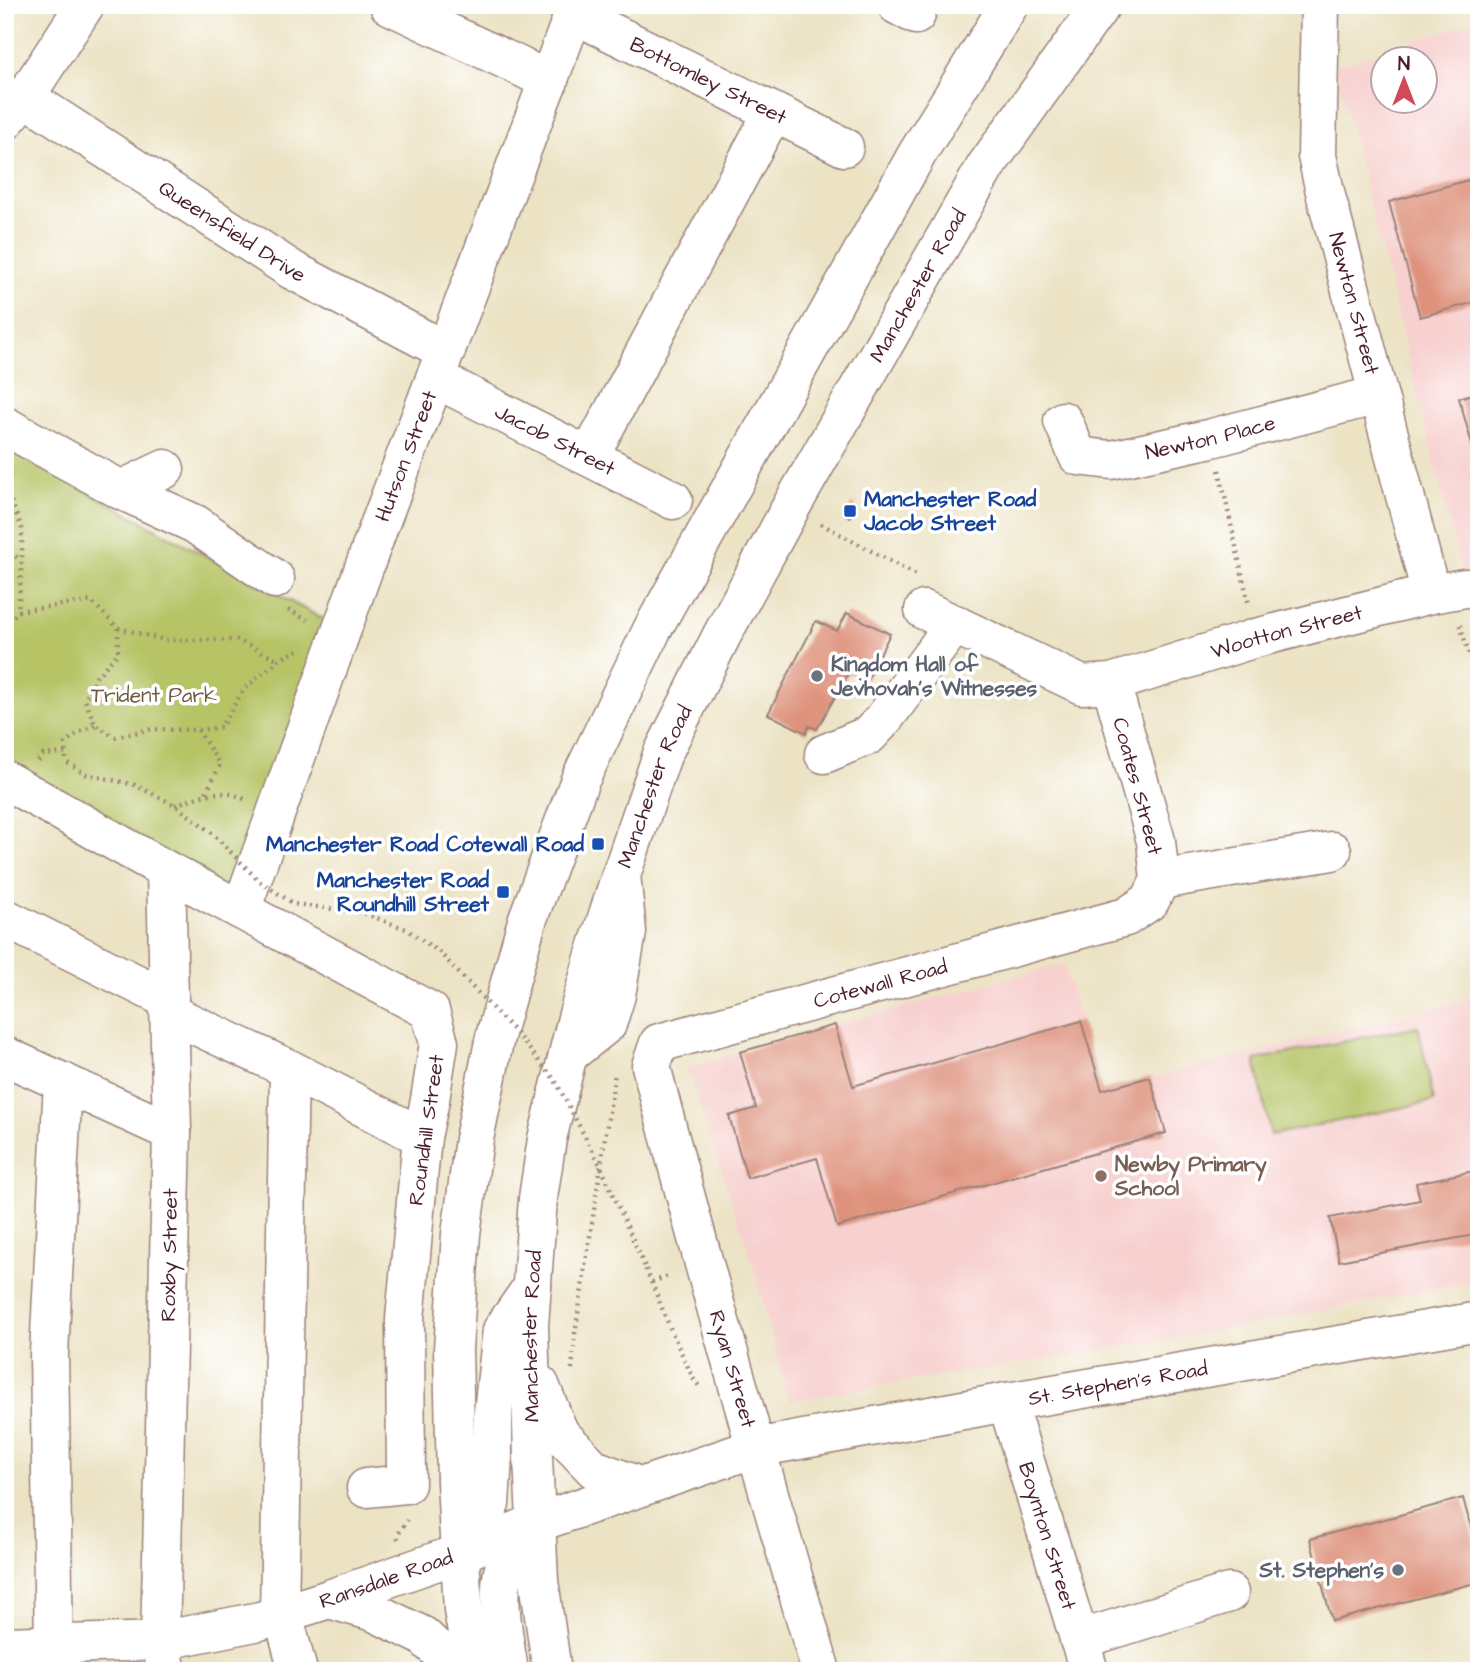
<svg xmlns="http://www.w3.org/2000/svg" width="1484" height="1676" font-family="'Architects Daughter',sans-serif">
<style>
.built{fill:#f7d0cf;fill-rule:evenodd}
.green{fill:#b6c466;stroke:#807248;stroke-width:2}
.building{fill:#de927b}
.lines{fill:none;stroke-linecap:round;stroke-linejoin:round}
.minor-casing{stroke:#9b8178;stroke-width:41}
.major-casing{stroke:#9b8178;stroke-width:41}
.path{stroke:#9b8178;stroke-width:4.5;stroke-dasharray:2 5;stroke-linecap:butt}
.minor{stroke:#fff;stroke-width:38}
.major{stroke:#fff;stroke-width:38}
.path-bridge{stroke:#9b8178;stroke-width:4.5;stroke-dasharray:2 5;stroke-linecap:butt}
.transit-dot{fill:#1a4fb4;stroke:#fff;stroke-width:2.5}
.worship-dot{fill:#6b7280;stroke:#fff;stroke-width:2.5}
.education-dot{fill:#8d6e63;stroke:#fff;stroke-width:2.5}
.labels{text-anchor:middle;stroke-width:7;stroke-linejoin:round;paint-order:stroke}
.street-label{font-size:21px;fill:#4a1f2b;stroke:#fff}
.transit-label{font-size:21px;font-weight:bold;fill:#164399;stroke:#fff;text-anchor:end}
.worship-label{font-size:21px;font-weight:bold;fill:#5b616d;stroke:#fff;text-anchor:start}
.park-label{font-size:21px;fill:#705940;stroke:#fff}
.education-label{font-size:21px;font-weight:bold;fill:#785e54;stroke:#fff;text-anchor:start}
</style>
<rect width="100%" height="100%" fill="#fff"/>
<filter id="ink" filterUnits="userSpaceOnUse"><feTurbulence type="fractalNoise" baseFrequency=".0143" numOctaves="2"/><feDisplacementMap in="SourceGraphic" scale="14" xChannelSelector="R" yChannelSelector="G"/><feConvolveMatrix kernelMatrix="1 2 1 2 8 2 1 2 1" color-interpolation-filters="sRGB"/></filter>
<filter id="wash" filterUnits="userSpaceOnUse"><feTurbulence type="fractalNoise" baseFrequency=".00686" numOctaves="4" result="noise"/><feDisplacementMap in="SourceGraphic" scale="28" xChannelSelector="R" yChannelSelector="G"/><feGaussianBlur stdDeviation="1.57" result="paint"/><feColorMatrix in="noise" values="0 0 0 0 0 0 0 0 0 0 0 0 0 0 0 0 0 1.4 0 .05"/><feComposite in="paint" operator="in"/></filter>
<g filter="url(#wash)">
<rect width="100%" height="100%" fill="#ece3c5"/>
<g class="built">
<path d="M1479,20V640L1335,66ZM1382,60H1424V102H1382Z"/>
<polygon points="1064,964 1102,1090 1479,997 1479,1280 1207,1333 789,1401 752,1262 687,1068 835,1025"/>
</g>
<g class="green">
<polygon points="5,447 319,617 344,626 241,910 5,780"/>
<polygon points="1418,1026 1434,1101 1271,1135 1255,1060"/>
</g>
<g id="blocks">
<g class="building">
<polygon points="1479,177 1479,301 1420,317 1389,202"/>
<polygon points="1479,392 1479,466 1478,466 1459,398"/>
<polygon points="852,503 856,506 850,517 846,515"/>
<polygon points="847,613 890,634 867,680 849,672 817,729 809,726 806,733 768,714 816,621 837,631"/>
<polygon points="1081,1021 1102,1090 1150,1077 1166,1133 837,1227 817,1158 747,1178 729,1116 756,1108 740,1052 835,1025 853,1086"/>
<polygon points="1479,1170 1479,1234 1339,1261 1330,1218 1420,1200 1416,1183"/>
<polygon points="1463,1498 1479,1558 1479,1582 1332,1621 1310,1539"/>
</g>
</g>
</g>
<g filter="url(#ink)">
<use href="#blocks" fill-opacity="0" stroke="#9b8178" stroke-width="2"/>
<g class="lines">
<g class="minor-casing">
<g id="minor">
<polyline points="389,5 517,65 549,81"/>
<polyline points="897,5 916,15"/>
<path id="s1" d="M1320,5L1317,156L1326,196L1431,594"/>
<path id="s2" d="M574,14L844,147"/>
<path id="s3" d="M25,97L292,270L446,351"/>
<polyline points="5,121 25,97 85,5"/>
<path id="s4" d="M435,378L673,500"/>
<path id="s5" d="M1063,421L1078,456L1111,460L1212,438L1378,395"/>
<polyline points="5,426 121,490 165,469"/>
<polyline points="589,457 773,112"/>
<polyline points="121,490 195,524 275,579"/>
<path id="s6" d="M924,610L1082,685L1111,683L1256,638L1431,594L1465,588H1479"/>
<polyline points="824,754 869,735 883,720 955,624"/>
<polyline points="5,780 166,870 430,1011 439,1043 430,1100 422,1137 405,1319 406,1484 366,1488"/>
<polyline points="166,870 172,1132 160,1641 167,1671"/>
<polyline points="1160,880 1332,851"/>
<path id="s7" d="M241,910L379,526L577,5"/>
<polyline points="5,918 169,1000"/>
<polyline points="169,1013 289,1069 422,1137"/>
<polyline points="568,1055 607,1024 616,995 627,932 621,875"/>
<polyline points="5,1056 172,1132"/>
<path id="s8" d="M1007,1402L1089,1671"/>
<polyline points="283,1614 298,1671"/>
<polyline points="279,1615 289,1069"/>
<polyline points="1079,1640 1229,1593"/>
<path id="s9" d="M5,1646L160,1641L260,1621L329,1599L460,1553L536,1523L755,1448L1007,1402L1479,1321"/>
<polyline points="60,1669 54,1645 49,1354 63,1082"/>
<path id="s10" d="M821,1671C761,1470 704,1269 651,1066L659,1043L1126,917L1150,901L1160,880L1156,841L1111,683"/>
</g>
</g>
<g class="major-casing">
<g id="major">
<polyline points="540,1385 556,1425 561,1435 575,1449 594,1469 641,1487"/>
<polyline points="460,1553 476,1536 490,1504 493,1458 493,1412 502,1330 532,1287"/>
<polyline points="329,1599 374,1612 423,1636 442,1654 457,1671"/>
<polyline points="474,1671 463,1610 456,1482 453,1349 461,1234 474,1139 495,1037 527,921 580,780 652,630 917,154 1009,5"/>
<path d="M509,1671C503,1630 490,1578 516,1542C521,1535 530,1529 536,1523"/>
<path id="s11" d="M552,1671L539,1581L533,1458L529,1326L538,1198L547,1139L577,1018L594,958L621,875L662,755L722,635L791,507L986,166L1101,5"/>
</g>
</g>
<g class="path">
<polyline points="11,467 8,493 22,529 22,562 18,611 91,601 118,628 165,640 237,640 279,660"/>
<polyline points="1219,470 1249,605"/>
<polyline points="821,524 918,576"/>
<polyline points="5,547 21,561"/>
<polyline points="288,610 308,620"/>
<polyline points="1460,625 1479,685"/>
<polyline points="5,627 18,611"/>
<polyline points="118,628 118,653 96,677 85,700 95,725 115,737 152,729 198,730 221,727 244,689 279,660 298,650"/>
<polyline points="198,730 220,765 206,793"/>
<polyline points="38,761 43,755 66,753"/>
<path d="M175,805C200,796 221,786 246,800"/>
<polyline points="646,1269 673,1335 694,1380 701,1388"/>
<polyline points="652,1282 671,1275"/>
<polyline points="572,1369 575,1334 615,1073"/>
<polyline points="398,1539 397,1536 407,1520"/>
</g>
<use href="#minor" class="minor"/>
<use href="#major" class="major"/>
<polyline class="path-bridge" points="95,725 78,733 65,743 66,762 86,774 135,785 175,805 211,832 259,881 294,904 363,913 406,929 439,952 516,1033 555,1080 601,1167 646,1269"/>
</g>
</g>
<g class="transit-dot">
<rect x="843" y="504" width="14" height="14" rx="3.5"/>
<rect x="591" y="837" width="14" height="14" rx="3.5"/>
<rect x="496" y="885" width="14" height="14" rx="3.5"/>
</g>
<g class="worship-dot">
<circle cx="817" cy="676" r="7"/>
<circle cx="1398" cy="1570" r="7"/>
</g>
<circle class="education-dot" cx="1101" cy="1176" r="7"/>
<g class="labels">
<g class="street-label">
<text dy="7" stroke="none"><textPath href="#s2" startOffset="150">Bottomley Street</textPath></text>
<text dy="7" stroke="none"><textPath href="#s3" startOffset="247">Queensfield Drive</textPath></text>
<text dy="7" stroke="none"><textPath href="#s11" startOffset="1470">Manchester Road</textPath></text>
<text dy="7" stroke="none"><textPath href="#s1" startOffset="303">Newton Street</textPath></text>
<text dy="7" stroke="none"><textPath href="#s5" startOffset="173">Newton Place</textPath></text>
<text dy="7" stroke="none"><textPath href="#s4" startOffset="135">Jacob Street</textPath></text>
<text dy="7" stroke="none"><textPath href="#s7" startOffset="483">Hutson Street</textPath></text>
<text dy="7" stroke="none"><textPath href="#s6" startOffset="387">Wootton Street</textPath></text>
<text transform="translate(1138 786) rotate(75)" y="7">Coates Street</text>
<text dy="7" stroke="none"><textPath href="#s11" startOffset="903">Manchester Road</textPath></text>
<text dy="7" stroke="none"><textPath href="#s10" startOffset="882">Cotewall Road</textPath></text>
<text transform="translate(426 1130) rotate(-82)" y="7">Roundhill Street</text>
<text transform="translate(169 1255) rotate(-89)" y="7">Roxby Street</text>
<text dy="7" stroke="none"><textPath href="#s11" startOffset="336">Manchester Road</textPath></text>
<text transform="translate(733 1369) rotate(74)" y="7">Ryan Street</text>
<text dy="7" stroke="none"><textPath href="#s9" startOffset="1150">St. Stephen's Road</textPath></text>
<text dy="7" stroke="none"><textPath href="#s8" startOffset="140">Boynton Street</textPath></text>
<text dy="7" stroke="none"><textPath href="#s9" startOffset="390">Ransdale Road</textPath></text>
</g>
<g class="transit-label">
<text x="864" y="506" text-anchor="start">Manchester Road<tspan x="864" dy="24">Jacob Street</tspan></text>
<text x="584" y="851">Manchester Road Cotewall Road</text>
<text x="489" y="887">Manchester Road<tspan x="489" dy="24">Roundhill Street</tspan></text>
</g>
<g class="worship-label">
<text x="831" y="671">Kingdom Hall of<tspan x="831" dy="24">Jevhovah's Witnesses</tspan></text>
<text x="1384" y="1577" text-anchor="end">St. Stephen's</text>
</g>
<g class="park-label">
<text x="154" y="702">Trident Park</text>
</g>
<g class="education-label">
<text x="1115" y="1171">Newby Primary<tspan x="1115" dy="24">School</tspan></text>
</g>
</g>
<rect width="1484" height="1676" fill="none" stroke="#fff" stroke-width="28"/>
<g transform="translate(1404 80)"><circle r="33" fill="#ffffff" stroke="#b7a5aa" stroke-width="2"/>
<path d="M0-5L12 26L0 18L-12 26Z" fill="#d1495b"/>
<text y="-10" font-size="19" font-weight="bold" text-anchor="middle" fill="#4a1f2b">N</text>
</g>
</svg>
